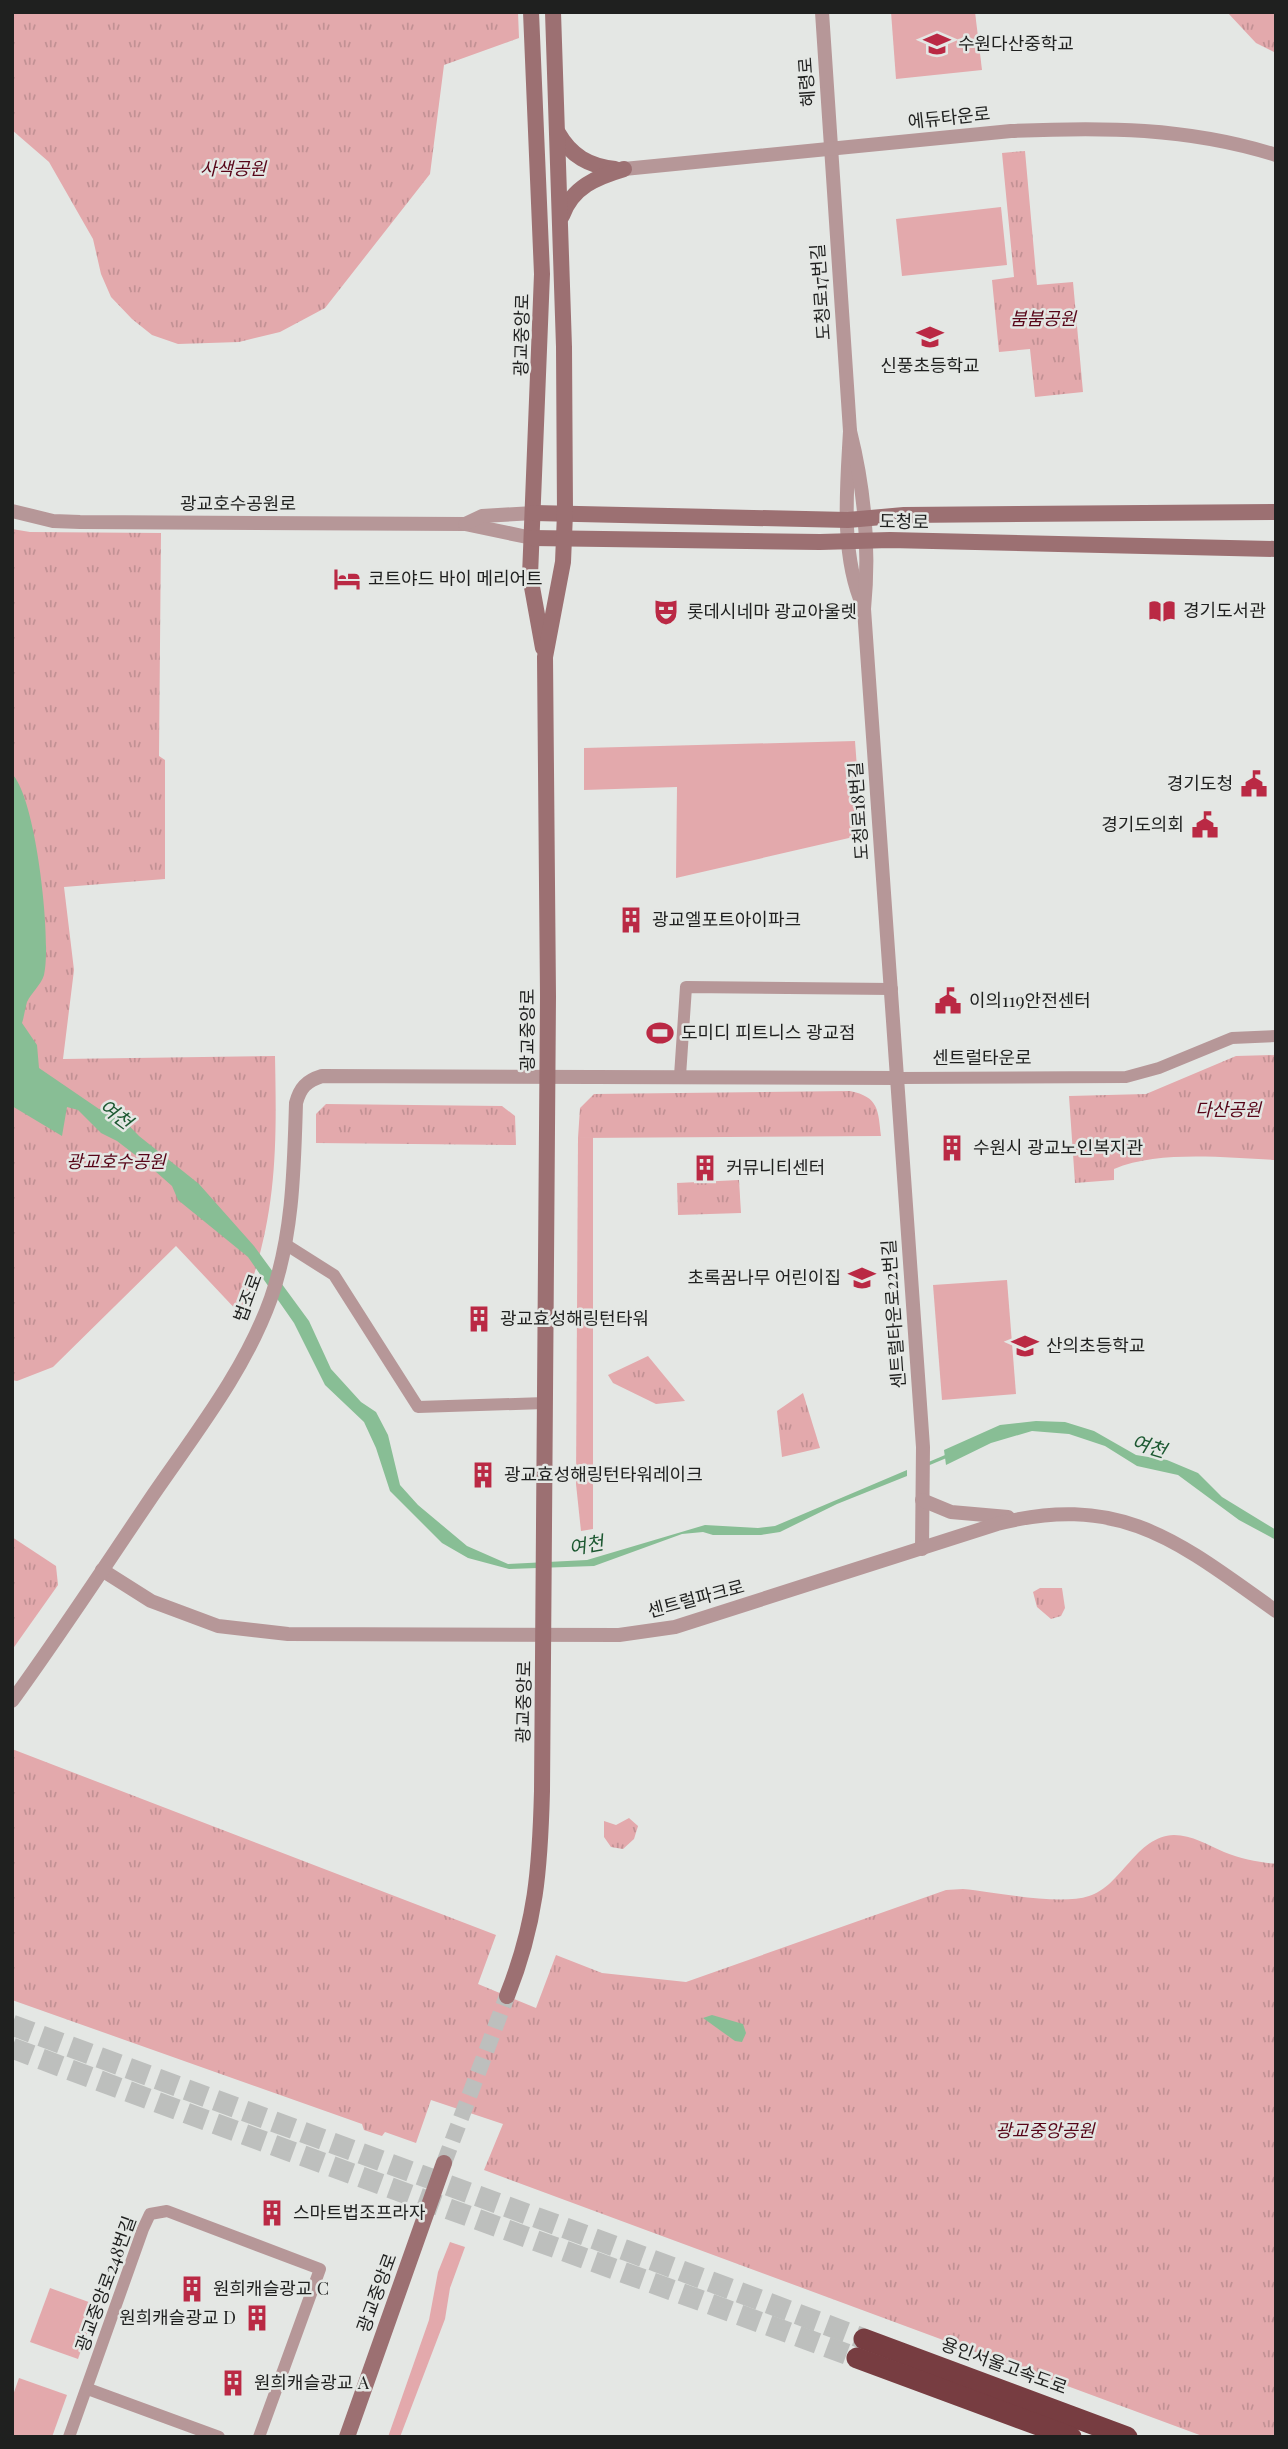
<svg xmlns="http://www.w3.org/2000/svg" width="1288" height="2449" font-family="'Playfair Display','Noto Sans KR',serif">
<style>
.green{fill:#e3a9ac}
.park{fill:url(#park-tufts)}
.water{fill:#88be95}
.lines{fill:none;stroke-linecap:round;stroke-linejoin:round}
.stream{stroke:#88be95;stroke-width:3.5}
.secondary-tunnel{stroke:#bdbfbd;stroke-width:16;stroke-dasharray:16 8;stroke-linecap:butt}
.motorway-tunnel{stroke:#bdbfbd;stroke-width:21;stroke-dasharray:21 10;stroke-linecap:butt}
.minor{stroke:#b69798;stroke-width:12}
.tertiary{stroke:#b69798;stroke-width:14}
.secondary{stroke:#9c7072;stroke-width:16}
.motorway{stroke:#773d41;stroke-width:21}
.labels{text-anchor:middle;stroke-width:5;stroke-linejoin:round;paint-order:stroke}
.poi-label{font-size:18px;fill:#1f201f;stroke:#e4e7e4;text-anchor:start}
.street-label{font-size:18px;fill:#1f201f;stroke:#e4e7e4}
.park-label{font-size:18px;font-style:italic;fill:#570518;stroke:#e4e7e4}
.water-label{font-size:19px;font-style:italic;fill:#1c5831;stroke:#e4e7e4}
</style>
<defs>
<pattern id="park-tufts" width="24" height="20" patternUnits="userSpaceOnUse" patternTransform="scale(1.75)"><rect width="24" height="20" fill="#e3a9ac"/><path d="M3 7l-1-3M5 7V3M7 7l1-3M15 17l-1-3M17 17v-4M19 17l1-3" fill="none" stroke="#c29194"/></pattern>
</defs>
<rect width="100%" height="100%" fill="#e4e7e4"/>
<g class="green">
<polygon points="891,12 975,12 982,70 896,79"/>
<polygon points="1001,207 1007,265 902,276 896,219"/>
<polygon points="855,741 862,835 676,878 677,787 584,790 584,748"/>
<polygon points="593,1137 593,1529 581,1531 576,1484 578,1138"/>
<polygon points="1007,1280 1016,1394 942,1400 933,1285"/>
<polygon points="450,2242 465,2247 450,2288 445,2319 400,2437 388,2437 429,2320 438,2272"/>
<polygon points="50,2288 97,2305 78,2359 30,2342"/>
<polygon points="19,2378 67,2395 52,2437 12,2436 12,2398"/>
</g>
<g class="park">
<polygon points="12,12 518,12 519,38 444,65 430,174 325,308 280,332 239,342 178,344 152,335 132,319 111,297 101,274 93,239 49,162 12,130"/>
<polygon points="1227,12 1276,12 1276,53 1256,43"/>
<polygon points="1025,151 1037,285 1073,282 1083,392 1035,397 1030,349 999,352 992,280 1014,277 1002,153"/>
<path d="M12,529L30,532L161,533L159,756L165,760V879L64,887L74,970L63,1059L275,1056C277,1153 277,1221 240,1314L176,1246L53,1367L17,1381L12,1380Z"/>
<path d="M1276,1055V1160C1226,1158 1160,1150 1114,1169V1180L1075,1183L1069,1096L1146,1094L1236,1056Z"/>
<path d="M850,1091C879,1097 878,1110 881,1136L578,1138L580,1108L594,1094Z"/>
<polygon points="326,1104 502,1106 515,1116 516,1145 316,1143 316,1114"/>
<polygon points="739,1180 741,1213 678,1215 677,1183"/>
<polygon points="648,1356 685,1401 656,1404 613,1383 608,1375"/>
<polygon points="803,1393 820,1448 782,1457 777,1411"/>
<polygon points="12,1537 56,1566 58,1585 12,1650"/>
<polygon points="1040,1588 1062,1588 1065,1608 1061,1616 1051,1619 1037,1607 1033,1592"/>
<path d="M12,1749L496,1935L478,1984L536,2008L556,1955L602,1973L686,1982L946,1890L963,1889C997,1892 1059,1906 1089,1896C1122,1886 1136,1836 1174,1835C1192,1835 1208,1845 1224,1852C1241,1859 1258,1862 1276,1864V2437H1205L484,2170L503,2124L431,2100L416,2143L385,2132L382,2136L364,2130L362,2124L12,2000Z"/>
<polygon points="629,1818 638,1826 634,1839 623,1849 611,1847 604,1837 604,1821 616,1825"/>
</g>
<g class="water">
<path d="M12,774C36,797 52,941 44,975C41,985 31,993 27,1002C25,1009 24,1017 22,1023L37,1045L39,1068L99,1109L111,1107L139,1136L199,1184L254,1246L309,1321L331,1369L361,1402L376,1412L388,1435L400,1485L418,1505L467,1546L508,1564L587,1560L705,1525L758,1528L775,1526L907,1470V1476L837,1504L780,1532L761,1535H713L703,1532L682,1534L594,1566L509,1569L468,1558L442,1543L390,1491L376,1448L364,1422L325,1385L294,1323L248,1257L178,1200L172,1186L147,1164L117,1141L101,1133L78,1110L67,1107L62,1136L12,1106Z"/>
<polygon points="1036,1421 1065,1422 1094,1431 1136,1455 1167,1460 1198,1473 1222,1497 1276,1530 1276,1540 1239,1520 1178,1475 1137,1466 1105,1446 1069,1434 1032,1431 991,1443 946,1465 944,1450 1000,1425"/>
<polygon points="712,2015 743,2024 746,2033 742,2042 735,2041 703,2018"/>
</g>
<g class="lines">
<polyline class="stream" points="928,1464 947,1456"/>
<polyline class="secondary-tunnel" points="444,2163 507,1996"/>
<g class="motorway-tunnel">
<path d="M12,2025C296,2131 581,2232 864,2339"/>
<path d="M12,2048C293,2154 576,2254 857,2358"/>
</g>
<g class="minor">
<polyline points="680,1076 686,987 892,989"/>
<polyline points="899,1078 1126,1077 1159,1068 1232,1038 1276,1036"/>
<polyline points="285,1244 334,1275 418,1407 545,1403"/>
<polyline points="88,2389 219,2437"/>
<polyline points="69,2437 143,2229 150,2214 167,2211 320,2269 259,2437"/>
</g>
<g class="tertiary">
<path d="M822,12L850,431C847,487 840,554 863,606"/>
<path d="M624,169L1011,131C1103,127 1187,127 1276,155"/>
<path d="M850,431C865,491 870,548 864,609L923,1447L922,1549"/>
<polyline points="12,511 53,521 80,522 465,524 532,538"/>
<polyline points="465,524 482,516 534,513"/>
<polyline points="922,1500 951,1512 1008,1517"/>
<path d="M102,1570L151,1601L218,1626L288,1634L619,1635L675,1627L997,1524C1122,1492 1180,1543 1276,1611"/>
<path d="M12,1701C60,1635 105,1566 151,1498C194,1435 245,1371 271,1298C293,1235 294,1169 296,1103C300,1088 306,1081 322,1076L899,1078"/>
</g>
<g class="secondary">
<polyline points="531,12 542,274 530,576 543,648"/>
<path d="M558,133C571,156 589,166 615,169"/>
<path d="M562,216C572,187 597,177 624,169"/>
<polyline points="534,513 848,520 904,515 1276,512"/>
<polyline points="532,538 820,542 890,540 1276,549"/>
<path d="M507,1996C536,1923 540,1869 542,1791L548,996L545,657L563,562L565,513L564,347L553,12"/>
<polyline points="347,2437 444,2163"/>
</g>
<g class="motorway">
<polyline points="864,2339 1127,2437"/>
<polyline points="857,2358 1071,2437"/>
</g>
</g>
<defs>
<g id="school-bare" transform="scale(2.1)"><path d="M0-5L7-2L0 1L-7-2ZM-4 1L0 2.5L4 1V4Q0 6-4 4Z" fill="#ba2944" stroke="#e4e7e4" stroke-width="2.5" paint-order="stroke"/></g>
<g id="hotel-bare" transform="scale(2.1)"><path d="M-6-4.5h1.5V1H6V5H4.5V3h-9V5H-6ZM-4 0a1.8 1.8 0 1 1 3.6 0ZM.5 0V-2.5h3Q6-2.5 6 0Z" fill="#ba2944" stroke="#e4e7e4" stroke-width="2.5" paint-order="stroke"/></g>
<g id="library-bare" transform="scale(2.1)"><path d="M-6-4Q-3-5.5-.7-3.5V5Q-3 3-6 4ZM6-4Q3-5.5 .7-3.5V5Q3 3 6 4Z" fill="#ba2944" stroke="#e4e7e4" stroke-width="2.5" paint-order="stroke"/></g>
<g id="theatre-bare" transform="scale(2.1)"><path d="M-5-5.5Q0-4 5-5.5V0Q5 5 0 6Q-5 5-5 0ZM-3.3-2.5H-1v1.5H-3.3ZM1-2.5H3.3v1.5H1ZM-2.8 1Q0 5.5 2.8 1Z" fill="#ba2944" stroke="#e4e7e4" stroke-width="2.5" paint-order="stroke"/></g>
<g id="civic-bare" transform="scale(2.1)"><path d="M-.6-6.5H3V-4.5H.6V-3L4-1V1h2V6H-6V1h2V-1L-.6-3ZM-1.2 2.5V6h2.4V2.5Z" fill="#ba2944" stroke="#e4e7e4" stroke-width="2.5" paint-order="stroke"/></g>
<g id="building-bare" transform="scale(2.1)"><path d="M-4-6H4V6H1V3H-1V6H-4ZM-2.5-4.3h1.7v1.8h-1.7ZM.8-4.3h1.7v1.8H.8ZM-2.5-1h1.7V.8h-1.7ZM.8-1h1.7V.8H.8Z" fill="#ba2944" stroke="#e4e7e4" stroke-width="2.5" paint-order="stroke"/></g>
<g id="stadium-bare" transform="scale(2.1)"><path d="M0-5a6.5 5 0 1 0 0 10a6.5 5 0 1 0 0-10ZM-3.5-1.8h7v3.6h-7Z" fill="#ba2944" stroke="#e4e7e4" stroke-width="2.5" paint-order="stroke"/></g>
</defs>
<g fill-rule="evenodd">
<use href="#school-bare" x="937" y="44"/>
<use href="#school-bare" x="930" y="337"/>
<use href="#hotel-bare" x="347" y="579"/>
<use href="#library-bare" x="1162" y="611"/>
<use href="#theatre-bare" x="666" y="612"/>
<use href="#civic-bare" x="1254" y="784"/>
<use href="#civic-bare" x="1205" y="825"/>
<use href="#building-bare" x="631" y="920"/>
<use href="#civic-bare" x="948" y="1001"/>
<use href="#stadium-bare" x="660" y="1033"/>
<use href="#building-bare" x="952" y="1148"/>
<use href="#building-bare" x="705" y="1168"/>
<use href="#school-bare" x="862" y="1278"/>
<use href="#building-bare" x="479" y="1319"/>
<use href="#school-bare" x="1025" y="1346"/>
<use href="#building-bare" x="483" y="1475"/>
<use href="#building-bare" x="272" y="2213"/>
<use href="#building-bare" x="192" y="2289"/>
<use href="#building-bare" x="257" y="2318"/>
<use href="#building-bare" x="233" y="2383"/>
</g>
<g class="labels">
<g class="poi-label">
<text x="958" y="50">수원다산중학교</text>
<text x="930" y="372" text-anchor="middle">신풍초등학교</text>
<text x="368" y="585">코트야드 바이 메리어트</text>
<text x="1183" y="617">경기도서관</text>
<text x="687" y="618">롯데시네마 광교아울렛</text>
<text x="1233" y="790" text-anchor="end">경기도청</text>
<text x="1184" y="831" text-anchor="end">경기도의회</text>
<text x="652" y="926">광교엘포트아이파크</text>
<text x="969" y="1007">이의119안전센터</text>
<text x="681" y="1039">도미디 피트니스 광교점</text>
<text x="973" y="1154">수원시 광교노인복지관</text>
<text x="726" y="1174">커뮤니티센터</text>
<text x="841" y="1284" text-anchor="end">초록꿈나무 어린이집</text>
<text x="500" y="1325">광교효성해링턴타워</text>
<text x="1046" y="1352">산의초등학교</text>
<text x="504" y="1481">광교효성해링턴타워레이크</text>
<text x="293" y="2219">스마트법조프라자</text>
<text x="213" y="2295">원희캐슬광교 C</text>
<text x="236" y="2324" text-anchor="end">원희캐슬광교 D</text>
<text x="254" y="2389">원희캐슬광교 A</text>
</g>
<g class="street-label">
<text transform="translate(807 82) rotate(-94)" y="6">혜령로</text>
<text transform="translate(949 118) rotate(-6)" y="6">에듀타운로</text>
<text transform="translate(821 292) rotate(-94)" y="6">도청로17번길</text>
<text transform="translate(522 335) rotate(-89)" y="6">광교중앙로</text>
<text x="238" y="510">광교호수공원로</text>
<text transform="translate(904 522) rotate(1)" y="6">도청로</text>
<text transform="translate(859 811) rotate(-94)" y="6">도청로18번길</text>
<text transform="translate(528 1030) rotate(-90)" y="6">광교중앙로</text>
<text x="982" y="1064">센트럴타운로</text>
<text transform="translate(248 1298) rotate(-70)" y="6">법조로</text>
<text transform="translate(894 1314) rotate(-94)" y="6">센트럴타운로22번길</text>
<text transform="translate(696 1599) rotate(-15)" y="6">센트럴파크로</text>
<text transform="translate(524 1702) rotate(-89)" y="6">광교중앙로</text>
<text transform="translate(106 2284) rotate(-70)" y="6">광교중앙로248번길</text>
<text transform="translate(377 2293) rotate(-70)" y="6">광교중앙로</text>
<text transform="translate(1004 2366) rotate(20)" y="6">용인서울고속도로</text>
</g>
<g class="park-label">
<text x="233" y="175">사색공원</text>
<text x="1043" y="325">붐붐공원</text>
<text x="1228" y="1116">다산공원</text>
<text x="116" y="1168">광교호수공원</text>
<text x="1045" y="2137">광교중앙공원</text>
</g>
<g class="water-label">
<text transform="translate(116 1114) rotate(37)" y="7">여천</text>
<text transform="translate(1149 1446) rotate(17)" y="7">여천</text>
<text transform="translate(586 1545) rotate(-10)" y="7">여천</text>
</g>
</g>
<rect width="1288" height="2449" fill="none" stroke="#1f201f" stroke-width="28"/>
</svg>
